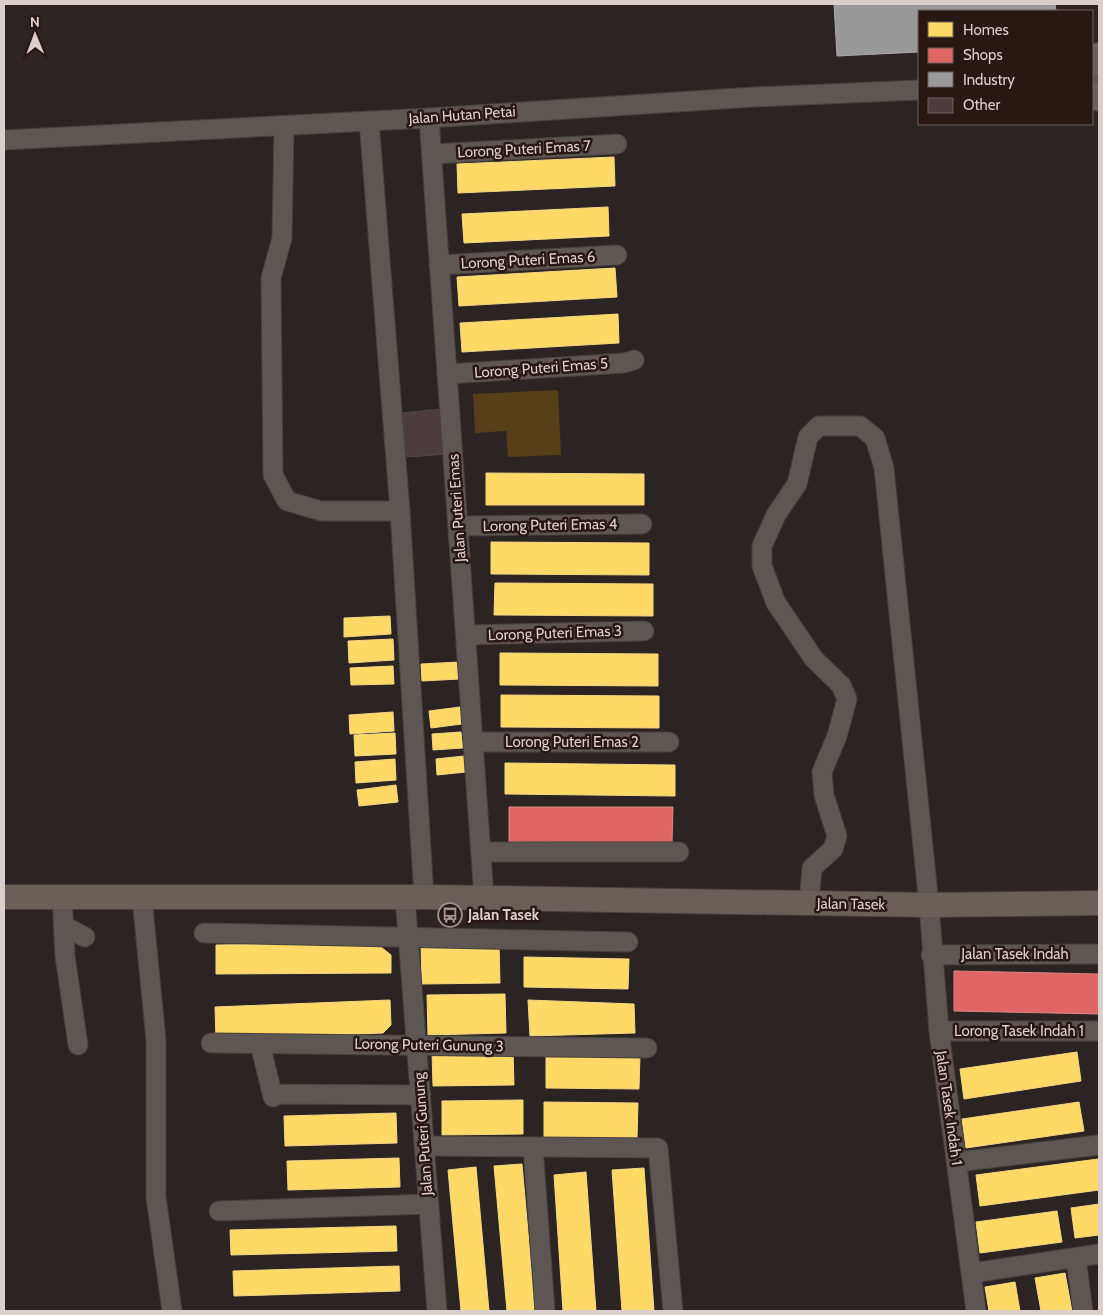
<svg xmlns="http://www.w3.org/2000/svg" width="1103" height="1315" font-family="Cabin,sans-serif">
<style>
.green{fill:#563f19}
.homes{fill:#ffd966;stroke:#f4d685}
.shops{fill:#e06666;stroke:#de8685}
.industry{fill:#999;stroke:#ada9a9}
.building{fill:#4b3c3d;stroke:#514a49}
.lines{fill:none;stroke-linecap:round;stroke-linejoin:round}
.minor-casing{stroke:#47403e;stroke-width:21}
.major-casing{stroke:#47403e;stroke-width:26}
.minor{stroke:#5e5652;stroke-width:19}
.major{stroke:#6a6059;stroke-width:24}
.labels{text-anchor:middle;stroke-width:5;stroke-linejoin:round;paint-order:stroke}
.street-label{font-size:15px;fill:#dbcfcd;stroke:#271814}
.poi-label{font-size:15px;font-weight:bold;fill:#dbcfcd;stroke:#271814;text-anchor:start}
</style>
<rect width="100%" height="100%" fill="#2c2422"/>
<polygon class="green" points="558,390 561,455 508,457 506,431 475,433 473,394"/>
<g class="homes">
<polygon points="614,157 615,186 458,193 457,164"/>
<polygon points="608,207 609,236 464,243 462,214"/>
<polygon points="615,268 617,297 459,306 457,277"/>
<polygon points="618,314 619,343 462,352 460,323"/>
<polygon points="486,473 644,474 644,505 486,505"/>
<polygon points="491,542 649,543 649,575 491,574"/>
<polygon points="495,583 653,584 653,616 494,615"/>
<polygon points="390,616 391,634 344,637 344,618"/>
<polygon points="393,639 394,660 349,663 348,641"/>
<polygon points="500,653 658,654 658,686 500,685"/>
<polygon points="459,662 460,679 422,681 421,664"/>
<polygon points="393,666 394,684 351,685 350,668"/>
<polygon points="501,695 659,696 659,728 501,727"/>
<polygon points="460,707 462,724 431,728 429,711"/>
<polygon points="393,712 394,731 350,734 349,715"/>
<polygon points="461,732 463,748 433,750 432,734"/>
<polygon points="395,733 396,754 355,756 354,735"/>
<polygon points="464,756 466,772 437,775 436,759"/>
<polygon points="395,759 396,780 356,783 355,762"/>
<polygon points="505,763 675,765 675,796 505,794"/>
<polygon points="396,785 398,802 359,806 357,790"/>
<polygon points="376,943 391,955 391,973 216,974 216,945"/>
<polygon points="499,943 500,983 422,984 421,944"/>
<polygon points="524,957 629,959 628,989 524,987"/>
<polygon points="505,994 506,1033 428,1035 427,995"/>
<polygon points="390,1000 391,1025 383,1033 216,1040 215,1007"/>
<polygon points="528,1000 634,1004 635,1033 530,1036"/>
<polygon points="513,1051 514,1085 433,1086 432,1052"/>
<polygon points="1077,1052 1081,1081 964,1099 960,1069"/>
<polygon points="546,1053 640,1054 639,1089 546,1088"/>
<polygon points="523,1100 523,1134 442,1135 442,1101"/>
<polygon points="544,1102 638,1103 637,1138 544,1137"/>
<polygon points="1079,1102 1084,1131 966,1148 962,1119"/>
<polygon points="396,1113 397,1143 285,1146 284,1116"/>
<polygon points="399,1158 400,1187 288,1190 287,1161"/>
<polygon points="1098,1159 1099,1190 980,1206 976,1175"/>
<polygon points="522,1164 535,1311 507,1311 494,1166"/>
<polygon points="476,1167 489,1311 461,1311 448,1170"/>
<polygon points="644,1168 654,1311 622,1311 612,1170"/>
<polygon points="586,1172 596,1311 563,1311 554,1175"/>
<polygon points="1099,1204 1099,1235 1075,1238 1071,1208"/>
<polygon points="1057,1211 1062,1242 980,1253 976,1222"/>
<polygon points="396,1226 397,1251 231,1255 230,1230"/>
<polygon points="399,1266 400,1291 234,1296 233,1271"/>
<polygon points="1065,1273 1072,1311 1041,1311 1035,1278"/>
<polygon points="1015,1282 1020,1311 989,1311 985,1287"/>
</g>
<g class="shops">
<polygon points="509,807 673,807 672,843 509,842"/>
<polygon points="954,971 1099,974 1099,1014 954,1011"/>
</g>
<polygon class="industry" points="834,4 1055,4 1056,11 919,11 919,52 837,56"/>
<polygon class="building" points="443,409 447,454 407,457 402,413"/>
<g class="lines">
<g class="minor-casing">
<g id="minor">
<polyline points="1092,83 1099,82"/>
<polyline points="429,118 484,898"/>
<polyline points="369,121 400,511 424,897"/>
<polyline points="284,126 282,238 271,278 273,475 287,501 321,511 400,511"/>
<polyline points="4,140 429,118 754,97 919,90"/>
<polyline points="432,154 617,144"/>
<polyline points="439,265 617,255"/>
<polyline points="447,374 624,363 634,360"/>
<polyline points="458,526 642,524"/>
<polyline points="466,635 644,631"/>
<polyline points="475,742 669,742"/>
<polyline points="481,852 679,852"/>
<polyline points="62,896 65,956 78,1045"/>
<polyline points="405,897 437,1311"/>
<polyline points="142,898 156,1040 156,1197 172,1311"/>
<polyline points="809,903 812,868 833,849 837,836 824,795 822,772 837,736 847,699 841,685 814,659 776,603 762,566 762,546 776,515 797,484 808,437 819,426 860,426 875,438 884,468 929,905 939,1031 976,1311"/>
<polyline points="64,926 85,937"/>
<polyline points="204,933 628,942"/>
<polyline points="931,955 1099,954"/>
<polyline points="939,1031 1099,1031"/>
<polyline points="211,1043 647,1048"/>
<polyline points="260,1044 273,1097 278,1094 421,1095"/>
<polyline points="424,1146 658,1148 673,1311"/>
<polyline points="533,1147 545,1311"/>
<polyline points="957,1162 1099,1145"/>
<polyline points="219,1211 429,1204"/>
<polyline points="1076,1258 1083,1311"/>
<polyline points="972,1273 1099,1254"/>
</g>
</g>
<g class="major-casing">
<g id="major">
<polyline points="1092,64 1099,55"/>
<polyline points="1092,94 1099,99"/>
<polyline points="4,897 424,897 929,905 1099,903"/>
</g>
</g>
<use href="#minor" class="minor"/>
<use href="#major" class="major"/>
</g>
<defs>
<g id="bus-ring" transform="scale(1.25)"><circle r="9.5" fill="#271814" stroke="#9e9391" stroke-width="1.5"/><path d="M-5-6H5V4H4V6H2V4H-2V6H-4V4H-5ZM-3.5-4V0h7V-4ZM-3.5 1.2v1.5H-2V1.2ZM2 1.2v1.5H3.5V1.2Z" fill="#9e9391"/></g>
</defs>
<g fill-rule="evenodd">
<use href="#bus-ring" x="450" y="915"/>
</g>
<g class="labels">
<g class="street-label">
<text transform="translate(462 115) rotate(-4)" y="5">Jalan Hutan Petai</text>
<text transform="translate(524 149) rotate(-3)" y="5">Lorong Puteri Emas 7</text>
<text transform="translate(528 260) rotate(-3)" y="5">Lorong Puteri Emas 6</text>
<text transform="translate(541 368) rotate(-4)" y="5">Lorong Puteri Emas 5</text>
<text transform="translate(457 508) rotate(-94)" y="5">Jalan Puteri Emas</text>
<text transform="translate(550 525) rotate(-1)" y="5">Lorong Puteri Emas 4</text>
<text transform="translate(555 633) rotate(-2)" y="5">Lorong Puteri Emas 3</text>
<text x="572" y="747">Lorong Puteri Emas 2</text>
<text transform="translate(851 904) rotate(1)" y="5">Jalan Tasek</text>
<text x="1015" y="959">Jalan Tasek Indah</text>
<text x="1019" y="1036">Lorong Tasek Indah 1</text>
<text transform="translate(429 1045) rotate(1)" y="5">Lorong Puteri Gunung 3</text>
<text transform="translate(949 1108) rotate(82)" y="5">Jalan Tasek Indah 1</text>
<text transform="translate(423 1134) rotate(-94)" y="5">Jalan Puteri Gunung</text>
</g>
<g class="poi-label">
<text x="468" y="920">Jalan Tasek</text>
</g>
</g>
<rect width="1103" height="1315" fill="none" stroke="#dbcfcd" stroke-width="10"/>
<rect x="918" y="10" width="175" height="115" fill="#271814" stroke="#6f615e"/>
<rect x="928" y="22" width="25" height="15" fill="#ffd966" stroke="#6f615e"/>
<text x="963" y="35" font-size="15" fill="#dbcfcd">Homes</text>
<rect x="928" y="48" width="25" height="15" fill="#e06666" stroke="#6f615e"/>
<text x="963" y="60" font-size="15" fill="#dbcfcd">Shops</text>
<rect x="928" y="72" width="25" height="15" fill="#999999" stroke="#6f615e"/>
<text x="963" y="85" font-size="15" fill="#dbcfcd">Industry</text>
<rect x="928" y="98" width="25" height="15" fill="#4b3c3d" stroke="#6f615e"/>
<text x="963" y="110" font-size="15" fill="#dbcfcd">Other</text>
<g transform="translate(35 35) rotate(359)" stroke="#271814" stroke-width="4" paint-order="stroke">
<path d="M0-4L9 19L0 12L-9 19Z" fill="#dbcfcd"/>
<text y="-8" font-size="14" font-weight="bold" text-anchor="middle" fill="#dbcfcd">N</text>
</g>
</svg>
